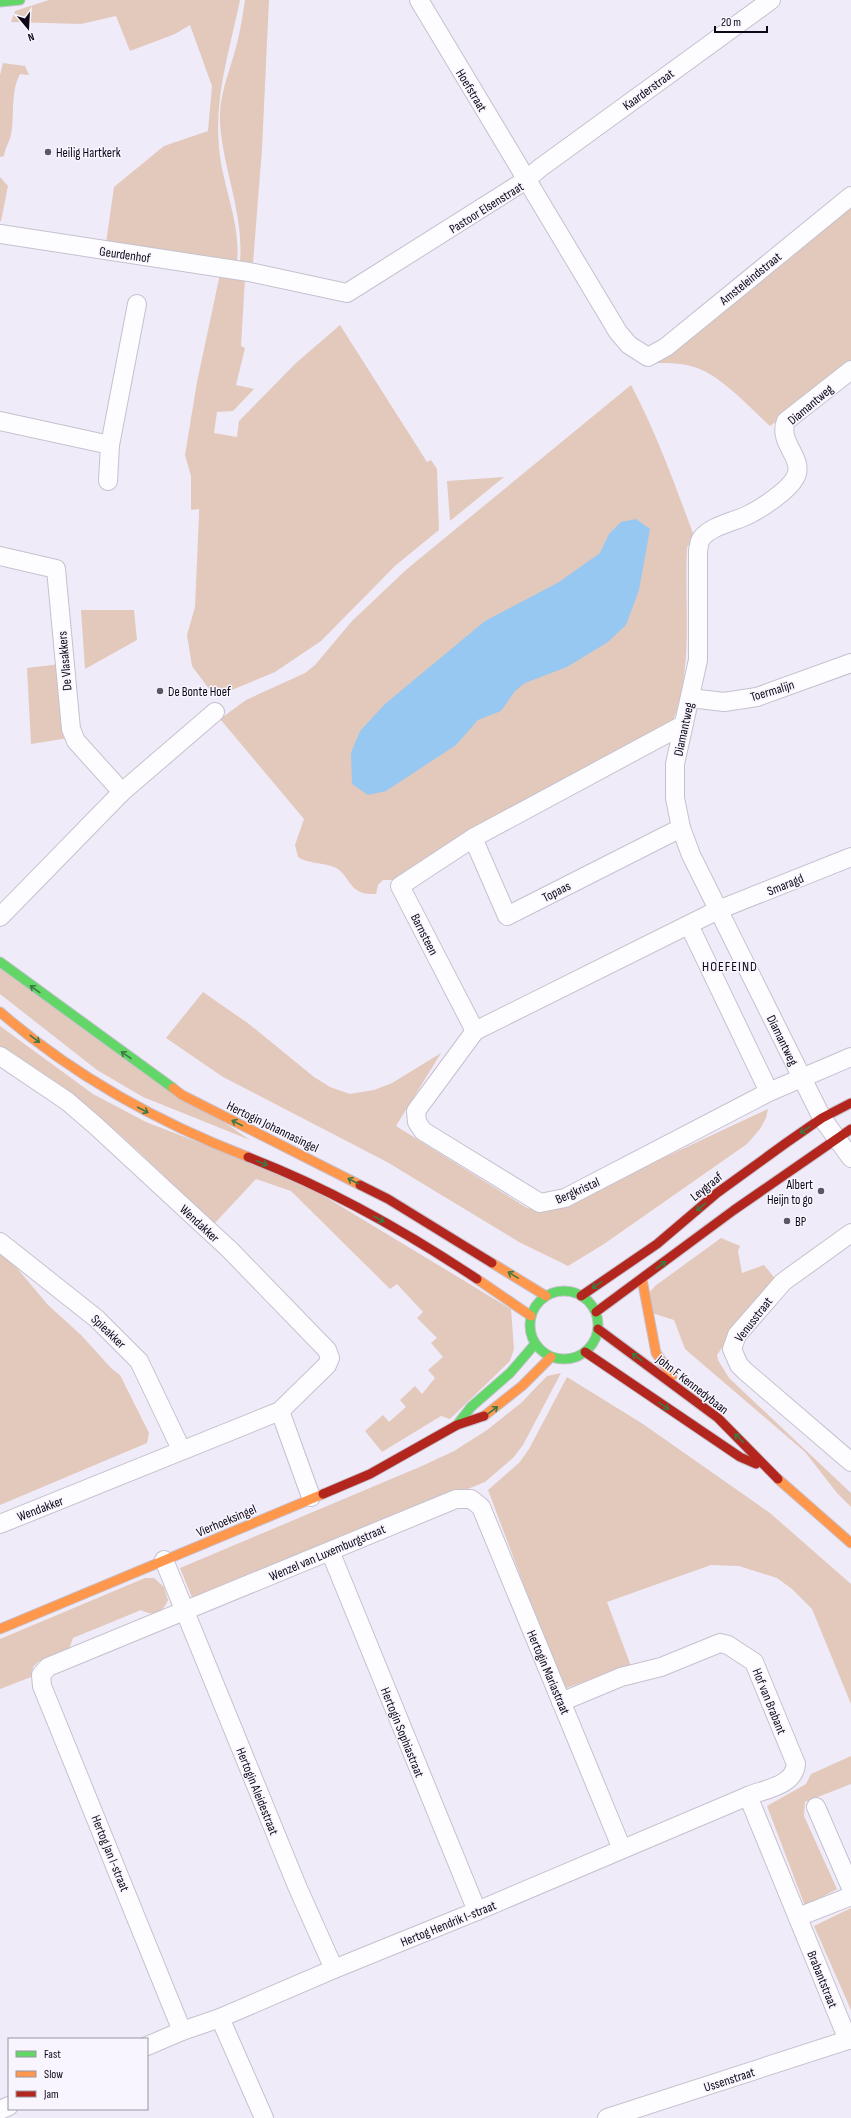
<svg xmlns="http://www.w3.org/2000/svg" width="851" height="2118" font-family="'Sofia Sans Condensed',sans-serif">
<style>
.green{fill:#e2c9bc}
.water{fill:#96c8f2}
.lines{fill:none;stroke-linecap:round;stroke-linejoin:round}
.street-casing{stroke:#c6c1cf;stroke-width:20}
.fast-casing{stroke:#c6c1cf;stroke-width:11}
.slow-casing{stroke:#c6c1cf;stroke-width:11}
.jam-casing{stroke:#c6c1cf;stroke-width:11}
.street{stroke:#fdfcfe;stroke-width:18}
.fast{stroke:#63d668;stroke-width:9}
.slow{stroke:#ff974d;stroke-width:9}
.jam{stroke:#b3261e;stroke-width:9}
.oneway{stroke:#3d7943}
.poi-dot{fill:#5d5765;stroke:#f8f5fe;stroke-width:1.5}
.labels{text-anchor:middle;stroke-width:3;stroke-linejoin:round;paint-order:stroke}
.street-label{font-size:13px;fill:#0e0816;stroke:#f8f5fe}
.poi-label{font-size:13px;fill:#0e0816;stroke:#f8f5fe;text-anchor:start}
.neighbourhood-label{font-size:14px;letter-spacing:1px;fill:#0e0816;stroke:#f8f5fe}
</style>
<rect width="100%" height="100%" fill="#f0ebf9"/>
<g class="green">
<path d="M49,0H240C230,49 214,97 219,147C222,186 241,222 237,262L106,243L114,187L164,146L208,131L212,86L190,25L175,34L130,51L116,16L81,24L11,22L15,11Z"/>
<path d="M245,0H269L262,149L253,263L240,261C244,215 223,169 220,123C218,94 232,67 238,39C241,26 243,13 245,0Z"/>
<path d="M3,63L25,66L29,75L20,74C10,93 15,115 11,135C9,143 5,148 4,156L0,157V75Z"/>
<polygon points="0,177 8,186 1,221 0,221"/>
<path d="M851,201V365L770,426C750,408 721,375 694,367C682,363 670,363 657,363L708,318Z"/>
<polygon points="220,274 245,278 241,346 245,348 236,385 254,389 233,411 217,412 214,433 237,437 239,421 296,363 340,325 427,462 431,460 437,469 439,530 396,565 321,641 275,672 215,697 192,666 187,635 195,607 199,515 199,509 191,510 191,476 185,455 197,382"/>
<path d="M631,385C657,434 675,485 694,536L687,548C684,606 694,665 673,721L394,880H383L378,885L376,894C345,896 352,872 331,866C319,862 309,864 298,857L295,845L304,819L220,719L246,700L305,673L315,665L352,621L407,569Z"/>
<polygon points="504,477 450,521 447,481"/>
<polygon points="81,610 134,610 137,640 85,669"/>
<polygon points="60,664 69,738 31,744 27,668"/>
<polygon points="0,968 250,1140 143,1097 97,1070 0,994"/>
<polygon points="203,992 249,1024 314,1077 330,1087 350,1094 374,1090 392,1083 441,1053 396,1126 527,1208 541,1210 554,1209 768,1109 766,1118 760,1129 747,1144 604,1244 568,1266 519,1242 387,1162 223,1077 166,1038"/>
<path d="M0,1026L93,1094L146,1122L299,1181L511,1309L514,1349L510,1361L450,1419L441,1416L382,1452L365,1431L383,1415L389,1422L406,1407L400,1400L415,1386L422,1394L435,1378L428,1370L443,1357L431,1343L437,1338L417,1318L423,1312L397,1284L390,1289L291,1191L256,1179L214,1224C148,1161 83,1091 0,1050Z"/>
<polygon points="721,1238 740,1246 738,1251 742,1273 764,1265 777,1281 734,1330 717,1355 718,1360 729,1378 851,1493 851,1507 837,1493 805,1452 685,1349 674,1320 652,1313 648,1294 655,1286"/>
<polygon points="0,1248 48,1305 81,1335 112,1369 120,1375 149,1433 147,1443 0,1505"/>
<polygon points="561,1373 523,1445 513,1458 485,1482 193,1600 180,1568 422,1466 454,1451 487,1430 521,1403 547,1376"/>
<polygon points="567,1377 643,1424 770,1513 851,1584 851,1704 812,1609 792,1589 777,1578 739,1566 711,1565 607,1602 631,1666 563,1689 488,1490 519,1463 529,1449"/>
<path d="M145,1578H154L164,1587L168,1600C163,1613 153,1617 141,1610L73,1638L69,1649L38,1662L33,1667L31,1677L0,1689V1639Z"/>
<polygon points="851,1756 851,1784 805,1802 804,1816 837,1889 805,1906 767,1806 806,1784 811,1774"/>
<polygon points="851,1908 851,2010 814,1926"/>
</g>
<polygon class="water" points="636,519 650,529 639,590 626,625 608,642 567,667 525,683 515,691 501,711 478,720 456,745 386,791 368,795 352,784 351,753 360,731 385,704 485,621 559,582 600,553 609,534 621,522"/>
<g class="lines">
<g class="street-casing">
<g id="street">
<polyline points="419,0 618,332 629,345 648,357 666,347 851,196"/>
<polyline points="0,234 249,272 347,293 526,180 540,168 771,0"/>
<path d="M851,370L786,421C777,443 806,459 795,478C788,491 763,507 750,514C735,522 711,525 701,539C699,542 699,547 698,551V660L675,764V798L681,828L691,855L822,1118L851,1158"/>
<polyline points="0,421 110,445"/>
<polyline points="108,481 110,445 137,304"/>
<polyline points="0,556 56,569 71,729 76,741 122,792"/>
<polyline points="690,698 724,702 757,697 851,663"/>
<polyline points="683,725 473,838 400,886 475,1031 718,910 851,857"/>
<polyline points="473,838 507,916 681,828"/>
<polyline points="0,917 122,792 215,712"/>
<polyline points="689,925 769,1092"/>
<polyline points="475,1031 416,1111 417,1122 423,1131 540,1203 565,1198 769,1092 851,1057"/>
<polyline points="0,1056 67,1101 96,1126 230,1250 327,1350 330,1358 327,1365 280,1411 0,1524"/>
<polyline points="851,1233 783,1282 737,1335 732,1349 739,1365 745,1371 851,1462"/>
<polyline points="0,1242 97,1319 139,1361 181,1449"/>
<polyline points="280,1411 311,1497"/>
<polyline points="330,1551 477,1911"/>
<polyline points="164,1560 297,1886 334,1969"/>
<polyline points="748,1796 848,2040"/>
<polyline points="816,1807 851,1888"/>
<polyline points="798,1917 851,1896"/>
<polyline points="220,2018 264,2118"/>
<polyline points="182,2031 42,1686 41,1675 48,1667 456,1499 471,1499 481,1507 622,1849"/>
<path d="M147,2046L182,2031L220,2018L334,1969L477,1911L748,1796C765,1789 794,1786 796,1764L754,1662L728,1645L720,1643L661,1667L621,1677L561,1702"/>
<polyline points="0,2110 9,2106"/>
<polyline points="607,2118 851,2039"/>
</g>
</g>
<g class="fast-casing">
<g id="fast">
<polyline points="0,2 20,0"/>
<polyline points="0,962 173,1088"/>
<circle cx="564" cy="1325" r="34"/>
<polyline points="457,1425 471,1407 510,1373 535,1344"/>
</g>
</g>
<g class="slow-casing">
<g id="slow">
<path d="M0,1012C74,1076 157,1122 248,1157"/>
<polyline points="173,1088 182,1095 360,1185"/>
<polyline points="492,1263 546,1296"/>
<polyline points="477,1279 531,1316"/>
<polyline points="642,1279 656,1353 672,1376"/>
<polyline points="484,1416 522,1386 551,1357"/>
<polyline points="778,1479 851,1543"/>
<polyline points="0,1629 323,1494"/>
</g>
</g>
<g class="jam-casing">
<g id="jam">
<path d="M248,1157C329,1188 405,1231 477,1279"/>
<polyline points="360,1185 388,1199 492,1263"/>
<polyline points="581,1296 657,1244 717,1193 786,1143 822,1118 851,1103"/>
<polyline points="596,1312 734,1210 851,1129"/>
<polyline points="598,1329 718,1418 778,1479"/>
<polyline points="585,1352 740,1457 756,1464"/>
<polyline points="323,1494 370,1474 457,1425 484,1416"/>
</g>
</g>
<use href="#street" class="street"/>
<use href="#fast" class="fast"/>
<use href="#slow" class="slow"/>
<use href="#jam" class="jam"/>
</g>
<defs><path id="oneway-shaft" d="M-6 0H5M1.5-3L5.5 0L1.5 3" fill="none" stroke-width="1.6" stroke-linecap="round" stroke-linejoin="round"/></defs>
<g class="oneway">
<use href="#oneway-shaft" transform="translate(35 989) rotate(-144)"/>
<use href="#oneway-shaft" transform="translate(35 1039) rotate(37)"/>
<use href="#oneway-shaft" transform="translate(126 1055) rotate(-145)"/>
<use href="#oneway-shaft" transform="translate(143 1110) rotate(27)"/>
<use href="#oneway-shaft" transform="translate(237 1123) rotate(-153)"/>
<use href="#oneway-shaft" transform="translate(805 1130) rotate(146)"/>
<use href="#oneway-shaft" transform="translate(262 1163) rotate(22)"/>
<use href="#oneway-shaft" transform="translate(353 1181) rotate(-153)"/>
<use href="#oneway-shaft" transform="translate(701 1207) rotate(140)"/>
<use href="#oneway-shaft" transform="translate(379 1219) rotate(28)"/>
<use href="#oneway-shaft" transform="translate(661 1265) rotate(-37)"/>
<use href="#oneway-shaft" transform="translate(513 1275) rotate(-149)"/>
<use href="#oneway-shaft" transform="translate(597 1285) rotate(145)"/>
<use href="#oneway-shaft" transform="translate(637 1357) rotate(-144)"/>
<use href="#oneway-shaft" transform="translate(664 1406) rotate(34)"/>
<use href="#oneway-shaft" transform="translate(493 1410) rotate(-37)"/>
<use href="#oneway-shaft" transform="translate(739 1438) rotate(-136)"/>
</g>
<g class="poi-dot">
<circle cx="48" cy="152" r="4"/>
<circle cx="160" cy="691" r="4"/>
<circle cx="821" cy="1191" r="4"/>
<circle cx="787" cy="1221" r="4"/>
</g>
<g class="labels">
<g class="street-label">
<text transform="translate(648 89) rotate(-36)" y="5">Kaarderstraat</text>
<text transform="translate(472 90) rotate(59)" y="5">Hoefstraat</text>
<text transform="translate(486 207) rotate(-32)" y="5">Pastoor Elsenstraat</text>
<text transform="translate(125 254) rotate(8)" y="5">Geurdenhof</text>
<text transform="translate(750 278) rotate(-39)" y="5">Amsteleindstraat</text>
<text transform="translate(810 404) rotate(-40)" y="5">Diamantweg</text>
<text transform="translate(64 661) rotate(-95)" y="5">De Vlasakkers</text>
<text transform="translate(772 690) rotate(-17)" y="5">Toermalijn</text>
<text transform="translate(683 729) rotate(-78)" y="5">Diamantweg</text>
<text transform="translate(785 884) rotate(-22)" y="5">Smaragd</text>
<text transform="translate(556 891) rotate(-27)" y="5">Topaas</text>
<text transform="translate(425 934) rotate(63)" y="5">Barnsteen</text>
<text transform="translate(783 1040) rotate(64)" y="5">Diamantweg</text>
<text transform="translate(273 1126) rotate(26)" y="5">Hertogin Johannasingel</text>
<text transform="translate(706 1186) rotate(-39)" y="5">Leygraaf</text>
<text transform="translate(577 1190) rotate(-24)" y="5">Bergkristal</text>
<text transform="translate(200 1223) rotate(43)" y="5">Wendakker</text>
<text transform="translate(753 1319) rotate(-52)" y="5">Venusstraat</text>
<text transform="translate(109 1331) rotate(44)" y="5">Spieakker</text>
<text transform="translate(693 1384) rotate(38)" y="5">John F Kennedybaan</text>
<text transform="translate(40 1508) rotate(-21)" y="5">Wendakker</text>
<text transform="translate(226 1520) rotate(-23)" y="5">Vierhoeksingel</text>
<text transform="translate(327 1552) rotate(-23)" y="5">Wenzel van Luxemburgstraat</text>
<text transform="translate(549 1672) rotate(67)" y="5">Hertogin Mariastraat</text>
<text transform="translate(770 1701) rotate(68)" y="5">Hof van Brabant</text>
<text transform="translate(403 1732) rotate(68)" y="5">Hertogin Sophiastraat</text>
<text transform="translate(258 1791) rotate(68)" y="5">Hertogin Aleidestraat</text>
<text transform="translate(111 1853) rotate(68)" y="5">Hertog Jan I-straat</text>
<text transform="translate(448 1923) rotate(-22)" y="5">Hertog Hendrik I-straat</text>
<text transform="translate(823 1979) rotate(68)" y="5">Brabantstraat</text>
<text transform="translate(729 2079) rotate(-18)" y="5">Ussenstraat</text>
</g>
<g class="poi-label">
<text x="56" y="157">Heilig Hartkerk</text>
<text x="168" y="696">De Bonte Hoef</text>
<text x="813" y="1189" text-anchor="end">Albert<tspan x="813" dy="15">Heijn to go</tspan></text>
<text x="795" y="1226">BP</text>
</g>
<g class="neighbourhood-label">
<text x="730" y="971">HOEFEIND</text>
</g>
</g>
<rect x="8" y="2038" width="140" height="72" fill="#f8f5fe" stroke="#9a96a1"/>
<rect x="16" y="2051" width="20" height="6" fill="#63d668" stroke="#9a96a1"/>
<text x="44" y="2058" font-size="12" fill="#0e0816">Fast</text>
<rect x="16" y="2071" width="20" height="6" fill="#ff974d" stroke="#9a96a1"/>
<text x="44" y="2078" font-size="12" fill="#0e0816">Slow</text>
<rect x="16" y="2091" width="20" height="6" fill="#b3261e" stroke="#9a96a1"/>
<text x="44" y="2098" font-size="12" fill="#0e0816">Jam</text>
<g transform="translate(28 28) rotate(162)" stroke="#f8f5fe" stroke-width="3" paint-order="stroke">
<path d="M0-3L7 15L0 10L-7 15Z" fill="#0e0816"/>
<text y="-6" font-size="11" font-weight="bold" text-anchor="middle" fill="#0e0816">N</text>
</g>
<path d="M715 26v6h52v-6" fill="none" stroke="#0e0816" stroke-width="2"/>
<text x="721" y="26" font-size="12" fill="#0e0816" stroke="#f8f5fe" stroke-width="3" paint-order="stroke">20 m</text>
</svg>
